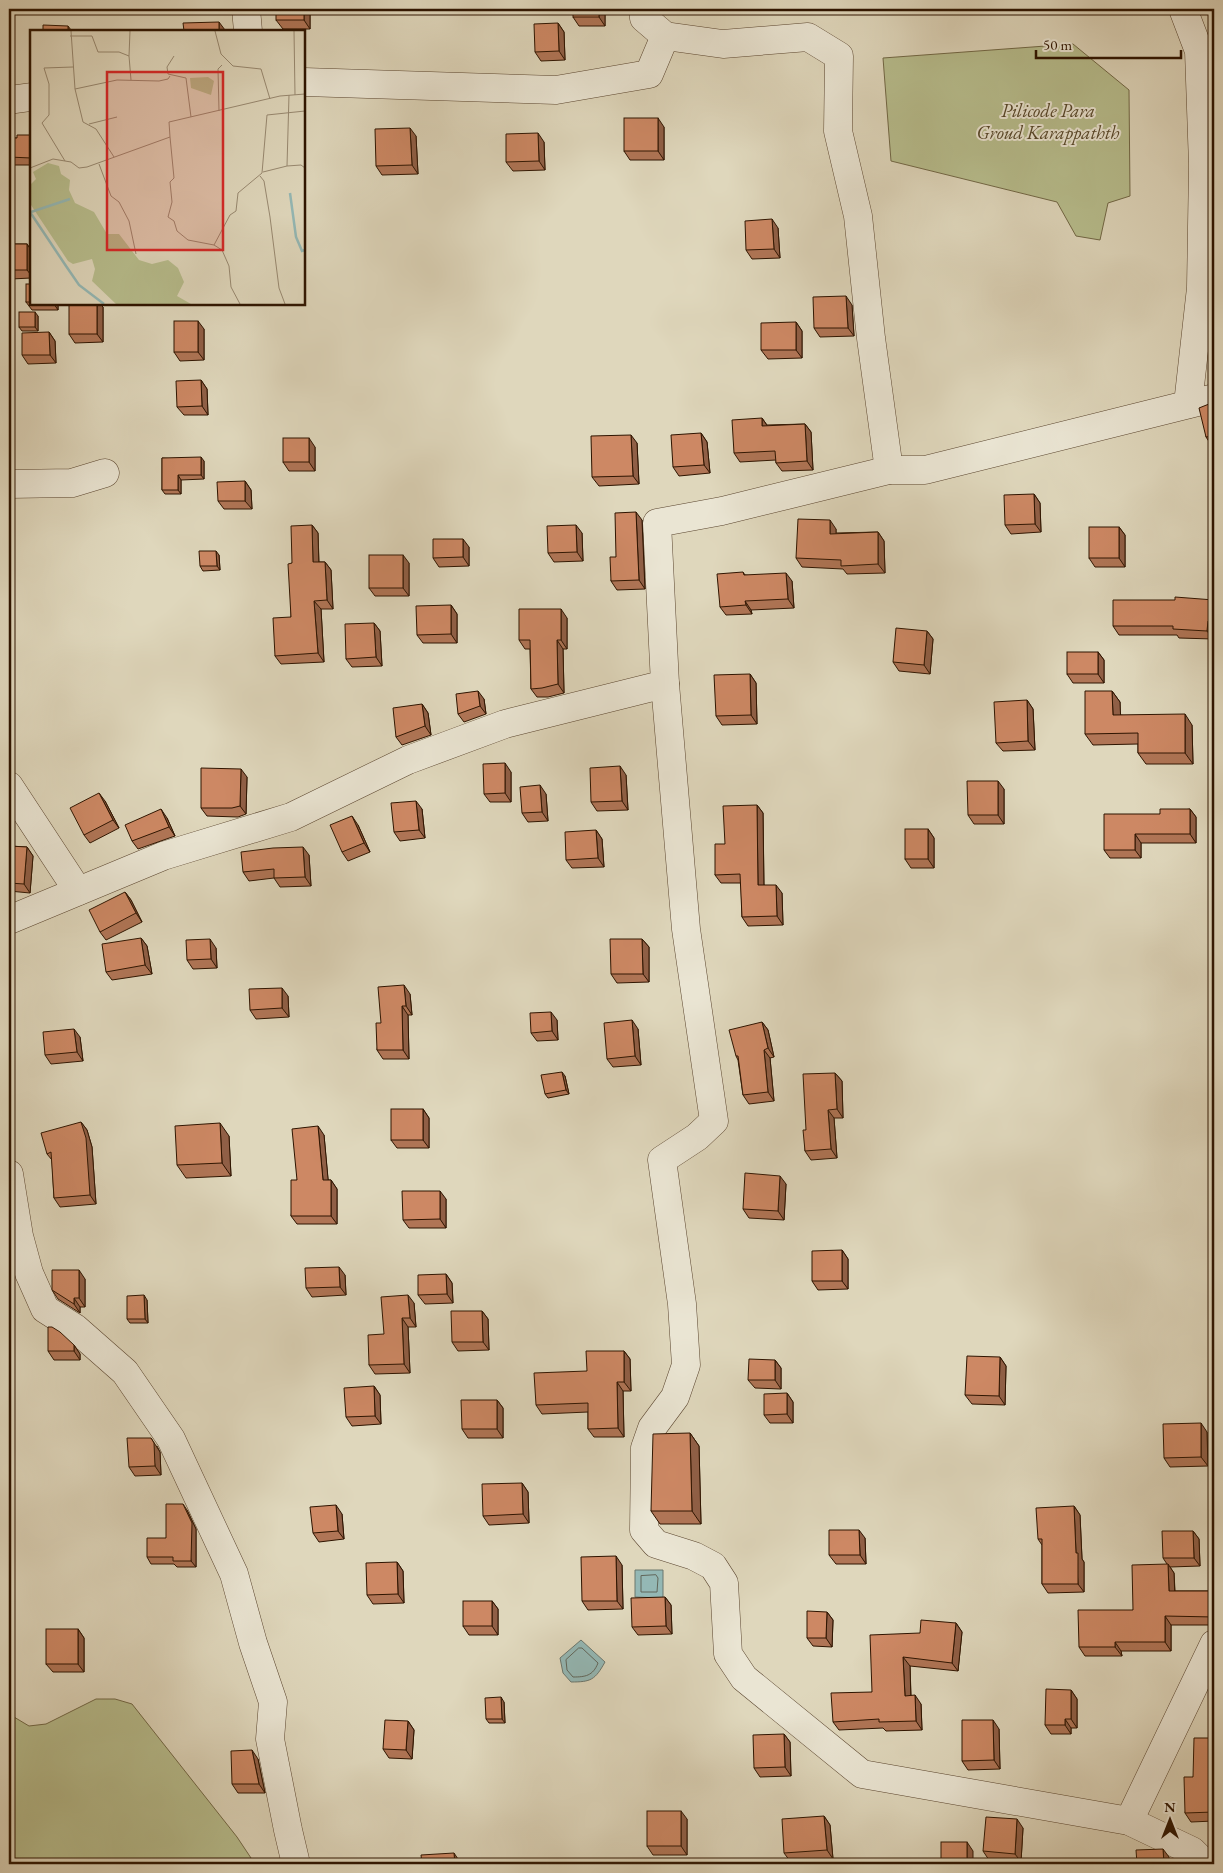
<svg xmlns="http://www.w3.org/2000/svg" width="1223" height="1873" font-family="'EB Garamond',serif">
<style>
.green{fill:#b7bd8d;stroke:#726846}
.water{fill:#94b8b5;stroke:#6b766d}
.lines{fill:none;stroke-linecap:round;stroke-linejoin:round}
.shore{stroke:#61665a;stroke-width:1}
.minor-casing{stroke:#5a452f;stroke-width:29}
.minor{stroke:#eae5d3;stroke-width:28}
.wall{fill:#b07556;stroke:#2e1400}
.shaded-wall{fill:#905f46;stroke:#2e1400}
.building{fill:#cd8864;stroke:#2e1400}
.labels{text-anchor:middle;stroke-width:4;stroke-linejoin:round;paint-order:stroke}
.park-label{font-size:19px;font-style:italic;fill:#57472a;stroke:#eae5d3}
.inset-river{fill:none;stroke:#94b8b5;stroke-width:2.5}
.inset-road{fill:none;stroke:#988971;stroke-width:1}
.view{fill:#d62828;fill-opacity:0.15;stroke:#d62828;stroke-width:2.5}
.inset-edge{fill:none;stroke:#2e1400;stroke-width:2.5}
</style>
<rect width="100%" height="100%" fill="#dfd7bc"/>
<filter id="stains"><feTurbulence type="fractalNoise" baseFrequency=".004" numOctaves="4"/><feColorMatrix values="0 0 0 0 .2 0 0 0 0 .09 0 0 0 0 .02 0 0 0 .5 -.17"/></filter>
<radialGradient id="worn" r=".72"><stop offset=".6" stop-color="#630" stop-opacity="0"/><stop offset="1" stop-color="#630" stop-opacity=".3"/></radialGradient>
<g class="green">
<polygon points="1073,44 1129,90 1130,196 1108,203 1100,240 1076,236 1057,202 891,161 883,58"/>
<polygon points="96,1699 115,1699 132,1704 237,1837 255,1864 9,1864 9,1714 29,1726 46,1724"/>
</g>
<g class="water">
<polygon points="635,1570 663,1570 663,1598 635,1597"/>
<path d="M581,1640L605,1662C595,1680 591,1682 571,1682L563,1673L560,1658Z"/>
</g>
<g class="lines">
<g class="shore">
<polygon points="656,1575 658,1578 657,1592 641,1592 641,1576"/>
<path d="M579,1648H582L598,1663C593,1676 585,1677 573,1677L567,1670L566,1660Z"/>
</g>
<g class="minor-casing">
<g id="minor">
<polyline points="246,9 248,31"/>
<polyline points="643,9 644,18 665,36 723,44 808,37 839,56 838,131 858,216 871,338 889,470"/>
<polyline points="1183,9 1199,51 1203,165 1201,288 1188,404"/>
<polyline points="304,82 556,90 649,74 665,36"/>
<polyline points="9,100 31,97"/>
<polyline points="9,484 72,483 105,473"/>
<polyline points="665,684 686,929 714,1121 697,1137 662,1160 682,1304 686,1365 675,1397 652,1428 645,1448 644,1530 656,1544 694,1556 713,1566 724,1583 728,1654 744,1678 862,1774 1129,1821 1192,1851 1205,1864"/>
<polyline points="9,786 78,891"/>
<polyline points="9,920 163,856 291,817 408,760 505,724 665,684 657,523 722,511 889,470 925,470 1214,398"/>
<polyline points="9,1174 19,1236 29,1273 45,1309 75,1328 125,1372 171,1439 234,1574 253,1643 273,1702 270,1739 288,1830 296,1864"/>
<polyline points="1129,1821 1214,1644"/>
</g>
</g>
<use href="#minor" class="minor"/>
</g>
<g class="wall">
<polygon points="310,9 310,29 283,29 276,20"/>
<polygon points="605,9 605,26 579,26 573,17"/>
<polygon points="671,9 695,9 695,14 675,14"/>
<polygon points="558,23 564,32 565,60 541,61 535,52"/>
<polygon points="664,127 664,160 630,160 624,151"/>
<polygon points="31,135 31,165 9,165 9,138 17,138"/>
<polygon points="416,136 418,174 382,175 376,166"/>
<polygon points="544,142 545,170 513,171 506,162"/>
<polygon points="778,228 780,258 752,259 746,250"/>
<polygon points="9,244 27,244 31,250 31,278 11,279 9,276"/>
<polygon points="31,284 31,304 58,304 58,310 32,310 26,302"/>
<polygon points="852,305 854,336 820,337 814,328"/>
<polygon points="103,307 103,342 75,343 69,334"/>
<polygon points="38,316 38,331 22,331 19,327"/>
<polygon points="796,322 802,331 802,358 768,359 761,350"/>
<polygon points="204,329 204,360 180,361 174,352"/>
<polygon points="49,332 55,341 56,363 28,364 22,355"/>
<polygon points="201,380 207,389 208,415 184,415 177,407"/>
<polygon points="1214,402 1214,446 1212,446 1206,437"/>
<polygon points="762,418 767,425 805,424 811,432 813,470 782,471 776,463 776,460 740,462 734,453"/>
<polygon points="701,433 707,442 710,473 679,476 673,467"/>
<polygon points="637,443 639,484 599,486 592,477"/>
<polygon points="315,447 315,471 289,471 283,462"/>
<polygon points="162,458 204,461 204,479 181,480 181,494 165,494 162,490"/>
<polygon points="245,481 251,490 252,509 224,509 218,501"/>
<polygon points="1034,494 1040,503 1041,532 1011,534 1005,525"/>
<polygon points="642,520 645,589 617,590 611,581 616,557"/>
<polygon points="312,525 318,533 319,562 325,562 331,570 333,609 321,609 324,662 281,664 275,656 291,617 292,563"/>
<polygon points="1119,527 1125,535 1125,567 1095,567 1089,558"/>
<polygon points="836,529 836,533 878,532 884,541 885,573 847,574 843,569 802,567 796,558"/>
<polygon points="582,533 583,561 554,562 548,553"/>
<polygon points="469,547 469,566 439,567 433,558"/>
<polygon points="219,555 220,570 203,571 200,566"/>
<polygon points="409,563 409,596 375,596 369,588"/>
<polygon points="743,572 745,575 792,581 794,608 751,610 752,614 726,615 720,607"/>
<polygon points="1214,600 1214,630 1213,639 1179,638 1177,635 1119,635 1113,626"/>
<polygon points="451,605 457,614 457,643 423,643 417,635"/>
<polygon points="567,618 567,649 563,649 564,693 548,697 537,697 531,689 530,649 525,649 519,640"/>
<polygon points="374,623 380,631 382,666 352,667 346,659"/>
<polygon points="927,631 933,639 930,674 899,671 893,662"/>
<polygon points="1098,652 1104,660 1104,683 1073,683 1067,674"/>
<polygon points="750,674 756,683 757,724 722,725 716,716"/>
<polygon points="1112,691 1120,702 1120,715 1192,725 1193,764 1146,764 1138,753 1138,744 1093,745 1085,734"/>
<polygon points="484,699 486,714 464,722 458,714"/>
<polygon points="1027,700 1033,709 1035,750 1003,751 996,743"/>
<polygon points="422,704 428,713 431,735 402,745 396,737"/>
<polygon points="511,772 511,802 490,802 484,794"/>
<polygon points="626,775 628,810 597,811 591,802"/>
<polygon points="247,777 246,814 238,817 207,816 201,808"/>
<polygon points="1004,789 1004,824 974,824 968,815"/>
<polygon points="546,794 548,821 528,822 522,813"/>
<polygon points="105,801 119,828 90,843 84,835"/>
<polygon points="757,805 763,813 764,885 782,893 783,925 748,926 742,917 741,883 721,883 715,875 725,844"/>
<polygon points="422,809 425,838 400,841 394,832"/>
<polygon points="1190,809 1196,817 1196,843 1141,843 1141,858 1110,858 1104,850 1160,814"/>
<polygon points="167,818 175,836 138,849 132,841"/>
<polygon points="358,825 370,852 348,861 342,852"/>
<polygon points="928,829 934,838 934,868 911,868 905,859"/>
<polygon points="596,830 602,839 604,867 572,868 566,860"/>
<polygon points="9,846 27,847 33,856 30,893 9,891"/>
<polygon points="309,855 311,886 280,887 274,878 249,881 243,872"/>
<polygon points="125,892 131,900 142,922 106,940 100,932"/>
<polygon points="141,938 147,946 152,974 112,980 106,972"/>
<polygon points="642,939 649,947 649,982 617,983 611,974"/>
<polygon points="216,948 217,968 193,969 187,960"/>
<polygon points="410,994 412,1015 408,1015 409,1059 383,1059 377,1050 381,1023"/>
<polygon points="288,996 289,1017 256,1019 250,1010"/>
<polygon points="557,1020 558,1040 537,1041 531,1033"/>
<polygon points="762,1022 768,1030 774,1057 770,1058 774,1101 749,1104 743,1095 738,1060 736,1056"/>
<polygon points="638,1029 641,1065 613,1067 607,1059"/>
<polygon points="80,1037 83,1061 51,1064 45,1055"/>
<polygon points="835,1073 842,1081 843,1118 834,1118 837,1158 811,1160 805,1151 806,1130"/>
<polygon points="565,1076 569,1094 548,1098 545,1094"/>
<polygon points="423,1109 429,1118 429,1148 397,1148 391,1140"/>
<polygon points="81,1122 87,1130 92,1147 96,1204 60,1207 54,1198 52,1160 47,1154"/>
<polygon points="324,1135 328,1180 331,1180 337,1189 337,1224 297,1224 291,1216 297,1180"/>
<polygon points="229,1136 231,1176 186,1178 177,1165"/>
<polygon points="786,1184 784,1220 749,1218 743,1209"/>
<polygon points="446,1199 446,1228 409,1228 403,1220"/>
<polygon points="842,1250 848,1259 848,1289 818,1290 812,1281"/>
<polygon points="446,1274 452,1283 453,1303 425,1304 418,1295"/>
<polygon points="345,1275 346,1295 312,1297 306,1288"/>
<polygon points="85,1279 85,1307 80,1307 80,1313 58,1299 52,1290"/>
<polygon points="147,1300 148,1323 130,1323 127,1319"/>
<polygon points="414,1303 416,1327 408,1327 410,1373 375,1374 369,1365 384,1334"/>
<polygon points="482,1311 488,1319 489,1350 458,1351 452,1342"/>
<polygon points="74,1345 80,1354 80,1360 54,1360 48,1351"/>
<polygon points="624,1351 630,1359 631,1391 623,1391 624,1437 594,1437 588,1429 588,1412 542,1414 536,1405 587,1371"/>
<polygon points="1000,1357 1006,1366 1005,1405 972,1404 965,1395"/>
<polygon points="775,1360 781,1368 781,1389 755,1388 748,1380"/>
<polygon points="374,1386 380,1395 381,1424 352,1426 346,1417"/>
<polygon points="787,1393 793,1402 793,1423 770,1423 764,1415"/>
<polygon points="497,1400 503,1408 503,1438 468,1438 462,1429"/>
<polygon points="1207,1432 1208,1466 1170,1467 1164,1458"/>
<polygon points="690,1433 699,1446 701,1524 660,1524 651,1511"/>
<polygon points="157,1446 160,1452 161,1475 135,1476 129,1467"/>
<polygon points="522,1483 528,1492 529,1523 489,1525 483,1516"/>
<polygon points="1074,1506 1080,1515 1082,1559 1084,1562 1084,1592 1048,1593 1042,1584 1042,1545 1038,1539"/>
<polygon points="187,1510 196,1529 196,1567 177,1567 174,1564 151,1564 147,1557 166,1538"/>
<polygon points="342,1514 344,1539 319,1542 313,1533"/>
<polygon points="1193,1531 1199,1539 1200,1566 1170,1567 1174,1573 1175,1591 1214,1591 1214,1625 1171,1625 1171,1651 1121,1651 1122,1656 1085,1656 1079,1647 1133,1610 1167,1564 1163,1558"/>
<polygon points="865,1538 866,1564 836,1564 829,1555"/>
<polygon points="397,1562 403,1571 404,1603 373,1604 367,1595"/>
<polygon points="622,1565 623,1609 588,1610 582,1601"/>
<polygon points="665,1597 671,1605 672,1634 638,1635 632,1627"/>
<polygon points="492,1601 498,1609 498,1635 469,1635 463,1626"/>
<polygon points="827,1612 833,1620 832,1647 813,1646 807,1638"/>
<polygon points="956,1623 962,1632 958,1671 910,1666 911,1695 921,1704 922,1730 886,1731 883,1728 839,1730 833,1722 872,1692 920,1633"/>
<polygon points="78,1629 84,1638 84,1672 53,1672 46,1664"/>
<polygon points="1071,1690 1077,1699 1077,1728 1071,1728 1071,1734 1051,1734 1045,1725"/>
<polygon points="504,1702 505,1723 489,1723 486,1719"/>
<polygon points="408,1721 414,1730 412,1759 389,1758 383,1749"/>
<polygon points="999,1729 1000,1769 968,1770 962,1761"/>
<polygon points="784,1734 790,1742 791,1776 760,1777 754,1768"/>
<polygon points="1214,1738 1214,1821 1191,1822 1185,1813 1193,1777"/>
<polygon points="258,1759 265,1793 238,1793 232,1784"/>
<polygon points="824,1816 830,1825 833,1859 790,1861 784,1853"/>
<polygon points="687,1819 687,1855 653,1855 647,1846"/>
<polygon points="1023,1828 1021,1862 989,1860 983,1851"/>
</g>
<g class="shaded-wall">
<polygon points="304,9 310,9 310,29 304,20"/>
<polygon points="599,9 605,9 605,26 599,17"/>
<polygon points="692,9 695,9 695,14"/>
<polygon points="219,22 225,30 225,31 219,31"/>
<polygon points="558,23 564,32 565,60 559,51"/>
<polygon points="68,26 71,30 71,31 68,31"/>
<polygon points="658,118 664,127 664,160 658,151"/>
<polygon points="410,128 416,136 418,174 412,165"/>
<polygon points="538,133 544,142 545,170 539,161"/>
<polygon points="772,219 778,228 780,258 774,249"/>
<polygon points="27,244 31,250 31,275 27,270"/>
<polygon points="846,296 852,305 854,336 848,328"/>
<polygon points="54,304 58,304 58,310"/>
<polygon points="97,304 100,304 103,307 103,342 97,334"/>
<polygon points="35,312 38,316 38,331 35,327"/>
<polygon points="198,321 204,329 204,360 198,352"/>
<polygon points="796,322 802,331 802,358 796,350"/>
<polygon points="49,332 55,341 56,363 50,355"/>
<polygon points="201,380 207,389 208,415 202,406"/>
<polygon points="762,418 768,427 762,426"/>
<polygon points="805,424 811,432 813,470 807,461"/>
<polygon points="701,433 707,442 710,473 704,465"/>
<polygon points="631,435 637,443 639,484 633,476"/>
<polygon points="309,438 315,447 315,471 309,462"/>
<polygon points="201,457 204,461 204,479 201,475"/>
<polygon points="178,475 181,480 181,494 178,490"/>
<polygon points="245,481 251,490 252,509 245,501"/>
<polygon points="1034,494 1040,503 1041,532 1035,524"/>
<polygon points="636,512 642,520 645,589 639,580"/>
<polygon points="830,520 836,529 836,542 830,534"/>
<polygon points="312,525 318,533 319,571 313,562"/>
<polygon points="576,525 582,533 583,561 577,552"/>
<polygon points="1119,527 1125,535 1125,567 1119,558"/>
<polygon points="878,532 884,541 885,573 878,564"/>
<polygon points="463,539 469,547 469,566 463,557"/>
<polygon points="216,551 219,555 220,570 217,566"/>
<polygon points="403,555 409,563 409,596 403,588"/>
<polygon points="325,562 331,570 333,609 327,600"/>
<polygon points="786,573 792,581 794,608 788,599"/>
<polygon points="314,601 321,609 324,662 318,653"/>
<polygon points="745,601 751,610 752,614 746,605"/>
<polygon points="451,605 457,614 457,643 451,634"/>
<polygon points="561,609 567,618 567,649 561,640"/>
<polygon points="1208,621 1214,630 1213,639 1207,631"/>
<polygon points="374,623 380,631 382,666 376,657"/>
<polygon points="927,631 933,639 930,674 924,665"/>
<polygon points="557,640 563,649 564,693 558,684"/>
<polygon points="1098,652 1104,660 1104,683 1098,674"/>
<polygon points="750,674 756,683 757,724 751,715"/>
<polygon points="478,691 484,699 486,714 480,706"/>
<polygon points="1112,691 1120,702 1121,726 1113,715"/>
<polygon points="1027,700 1033,709 1035,750 1028,741"/>
<polygon points="422,704 428,713 431,735 425,726"/>
<polygon points="1185,714 1192,725 1193,764 1185,753"/>
<polygon points="505,763 511,772 511,802 505,793"/>
<polygon points="620,766 626,775 628,810 622,801"/>
<polygon points="241,769 247,777 246,814 240,806"/>
<polygon points="998,781 1004,789 1004,824 998,815"/>
<polygon points="540,785 546,794 548,821 542,812"/>
<polygon points="99,793 105,801 119,828 113,820"/>
<polygon points="416,801 422,809 425,838 419,830"/>
<polygon points="757,805 763,813 764,894 758,885"/>
<polygon points="161,809 167,818 175,836 169,827"/>
<polygon points="1190,809 1196,817 1196,843 1190,834"/>
<polygon points="352,816 358,825 370,852 364,843"/>
<polygon points="928,829 934,838 934,868 928,859"/>
<polygon points="596,830 602,839 604,867 598,858"/>
<polygon points="1135,834 1141,843 1141,858 1135,850"/>
<polygon points="27,847 33,856 30,893 24,884"/>
<polygon points="303,847 309,855 311,886 305,877"/>
<polygon points="776,885 782,893 783,925 777,916"/>
<polygon points="125,892 131,900 142,922 136,913"/>
<polygon points="141,938 147,946 152,974 145,965"/>
<polygon points="210,939 216,948 217,968 211,959"/>
<polygon points="642,939 649,947 649,982 643,974"/>
<polygon points="404,985 410,994 412,1015 406,1006"/>
<polygon points="282,988 288,996 289,1017 282,1008"/>
<polygon points="402,1006 408,1015 409,1059 403,1050"/>
<polygon points="551,1012 557,1020 558,1040 552,1031"/>
<polygon points="632,1020 638,1029 641,1065 635,1056"/>
<polygon points="762,1022 768,1030 774,1057 768,1048"/>
<polygon points="74,1029 80,1037 83,1061 77,1052"/>
<polygon points="764,1050 770,1058 774,1101 768,1092"/>
<polygon points="562,1072 565,1076 569,1094 566,1090"/>
<polygon points="835,1073 842,1081 843,1118 837,1109"/>
<polygon points="423,1109 429,1118 429,1148 423,1140"/>
<polygon points="828,1110 834,1118 837,1158 831,1149"/>
<polygon points="81,1122 87,1130 92,1147 96,1204 90,1195"/>
<polygon points="220,1123 229,1136 231,1176 222,1163"/>
<polygon points="318,1126 324,1135 329,1189 323,1180"/>
<polygon points="780,1176 786,1184 784,1220 778,1211"/>
<polygon points="331,1180 337,1189 337,1224 331,1216"/>
<polygon points="440,1191 446,1199 446,1228 440,1219"/>
<polygon points="842,1250 848,1259 848,1289 842,1281"/>
<polygon points="339,1267 345,1275 346,1295 340,1287"/>
<polygon points="79,1270 85,1279 85,1307 79,1298"/>
<polygon points="446,1274 452,1283 453,1303 447,1294"/>
<polygon points="144,1295 147,1300 148,1323 145,1319"/>
<polygon points="408,1295 414,1303 416,1327 410,1318"/>
<polygon points="74,1298 80,1307 80,1313 74,1304"/>
<polygon points="482,1311 488,1319 489,1350 483,1342"/>
<polygon points="402,1318 408,1327 410,1373 404,1364"/>
<polygon points="74,1345 80,1354 80,1360 74,1351"/>
<polygon points="624,1351 630,1359 631,1391 624,1382"/>
<polygon points="1000,1357 1006,1366 1005,1405 999,1396"/>
<polygon points="775,1360 781,1368 781,1389 775,1380"/>
<polygon points="617,1382 623,1391 624,1437 618,1428"/>
<polygon points="374,1386 380,1395 381,1424 375,1416"/>
<polygon points="787,1393 793,1402 793,1423 787,1414"/>
<polygon points="497,1400 503,1408 503,1438 497,1429"/>
<polygon points="1201,1423 1207,1432 1208,1466 1201,1457"/>
<polygon points="690,1433 699,1446 701,1524 692,1511"/>
<polygon points="151,1438 160,1452 161,1475 155,1466"/>
<polygon points="522,1483 528,1492 529,1523 523,1514"/>
<polygon points="183,1504 187,1510 196,1529 196,1567 191,1561"/>
<polygon points="336,1505 342,1514 344,1539 338,1531"/>
<polygon points="1074,1506 1080,1515 1082,1559 1084,1562 1084,1592 1078,1584 1076,1553"/>
<polygon points="859,1530 865,1538 866,1564 860,1555"/>
<polygon points="1193,1531 1199,1539 1200,1566 1194,1558"/>
<polygon points="616,1556 622,1565 623,1609 617,1601"/>
<polygon points="397,1562 403,1571 404,1603 398,1594"/>
<polygon points="1168,1564 1174,1573 1175,1599 1169,1591"/>
<polygon points="665,1597 671,1605 672,1634 666,1626"/>
<polygon points="492,1601 498,1609 498,1635 492,1626"/>
<polygon points="827,1612 833,1620 832,1647 826,1638"/>
<polygon points="1165,1616 1171,1625 1171,1651 1165,1642"/>
<polygon points="956,1623 962,1632 958,1671 952,1663"/>
<polygon points="78,1629 84,1638 84,1672 78,1664"/>
<polygon points="1115,1642 1121,1651 1122,1656 1115,1647"/>
<polygon points="903,1657 910,1666 911,1704 905,1696"/>
<polygon points="1071,1690 1077,1699 1077,1728 1071,1719"/>
<polygon points="915,1695 921,1704 922,1730 916,1721"/>
<polygon points="501,1697 504,1702 505,1723 502,1719"/>
<polygon points="1065,1719 1071,1728 1071,1734 1065,1725"/>
<polygon points="993,1720 999,1729 1000,1769 994,1760"/>
<polygon points="408,1721 414,1730 412,1759 406,1750"/>
<polygon points="784,1734 790,1742 791,1776 785,1767"/>
<polygon points="252,1750 258,1759 265,1793 259,1784"/>
<polygon points="681,1811 687,1819 687,1855 681,1846"/>
<polygon points="824,1816 830,1825 833,1859 827,1850"/>
<polygon points="1017,1819 1023,1828 1021,1862 1015,1854"/>
<polygon points="967,1842 973,1851 973,1864 967,1864"/>
<polygon points="1163,1849 1169,1857 1169,1864 1164,1864"/>
<polygon points="454,1853 460,1862 460,1864 455,1864"/>
</g>
<g class="building">
<rect x="276" y="9" width="28" height="11"/>
<rect x="573" y="9" width="26" height="8"/>
<polygon points="219,22 219,31 184,31 183,23"/>
<polygon points="558,23 559,51 535,52 534,24"/>
<polygon points="43,25 68,26 68,31 43,31"/>
<rect x="624" y="118" width="34" height="33"/>
<polygon points="410,128 412,165 376,166 375,129"/>
<polygon points="538,133 539,161 506,162 506,134"/>
<polygon points="17,135 31,135 31,158 9,157 9,138 17,138"/>
<rect x="1212" y="169" width="2" height="26"/>
<polygon points="772,219 774,249 746,250 745,221"/>
<rect x="9" y="244" width="18" height="26"/>
<rect x="26" y="284" width="5" height="18"/>
<polygon points="846,296 848,328 814,328 813,297"/>
<rect x="69" y="304" width="28" height="30"/>
<rect x="19" y="312" width="16" height="15"/>
<rect x="174" y="321" width="24" height="31"/>
<polygon points="796,322 796,350 761,350 761,323"/>
<polygon points="49,332 50,355 22,355 22,333"/>
<polygon points="201,380 202,406 177,407 176,381"/>
<polygon points="1214,402 1214,436 1206,437 1199,408"/>
<polygon points="762,418 762,426 805,424 807,461 776,463 775,451 734,453 732,420"/>
<polygon points="701,433 704,465 673,467 671,435"/>
<polygon points="631,435 633,476 592,477 591,436"/>
<rect x="283" y="438" width="26" height="24"/>
<polygon points="201,457 201,475 178,475 178,490 162,490 162,458"/>
<polygon points="245,481 245,501 218,501 217,482"/>
<polygon points="1034,494 1035,524 1005,525 1004,495"/>
<polygon points="636,512 639,580 611,581 610,557 616,557 615,513"/>
<polygon points="798,519 830,520 830,534 878,532 878,564 841,566 841,560 796,558"/>
<polygon points="312,525 313,562 325,562 327,600 314,601 318,653 275,656 273,618 291,617 288,564 292,563 291,526"/>
<polygon points="576,525 577,552 548,553 547,526"/>
<rect x="1089" y="527" width="30" height="31"/>
<polygon points="433,539 463,539 463,557 433,558"/>
<polygon points="199,551 216,551 217,566 200,566"/>
<rect x="369" y="555" width="34" height="33"/>
<polygon points="743,572 744,575 786,573 788,599 745,601 746,605 720,607 717,574"/>
<polygon points="1175,597 1214,600 1214,621 1208,621 1207,631 1173,629 1173,626 1113,626 1113,600 1175,600"/>
<polygon points="451,605 451,634 417,635 416,606"/>
<polygon points="519,609 561,609 561,640 557,640 558,684 542,688 531,689 530,640 519,640"/>
<polygon points="374,623 376,657 346,659 345,624"/>
<polygon points="896,628 927,631 924,665 893,662"/>
<rect x="1067" y="652" width="31" height="22"/>
<polygon points="750,674 751,715 716,716 714,675"/>
<polygon points="478,691 480,706 458,714 456,694"/>
<polygon points="1085,691 1112,691 1113,715 1185,714 1185,753 1138,753 1138,733 1085,734"/>
<polygon points="1027,700 1028,741 996,743 994,702"/>
<polygon points="422,704 425,726 396,737 393,708"/>
<polygon points="505,763 505,793 484,794 483,764"/>
<polygon points="620,766 622,801 591,802 590,768"/>
<polygon points="201,768 241,769 240,806 232,808 201,808"/>
<polygon points="967,781 998,781 998,815 968,815"/>
<polygon points="540,785 542,812 522,813 520,787"/>
<polygon points="99,793 113,820 84,835 70,808"/>
<polygon points="416,801 419,830 394,832 391,803"/>
<polygon points="757,805 758,885 776,885 777,916 742,917 740,874 715,875 715,844 725,844 723,806"/>
<polygon points="161,809 169,827 132,841 125,825"/>
<polygon points="1160,809 1190,809 1190,834 1135,834 1135,850 1104,850 1104,814 1160,814"/>
<polygon points="352,816 364,843 342,852 330,825"/>
<rect x="905" y="829" width="23" height="30"/>
<polygon points="596,830 598,858 566,860 565,832"/>
<polygon points="9,846 27,847 24,884 9,883"/>
<polygon points="303,847 305,877 274,878 274,869 243,872 241,852 273,848"/>
<polygon points="125,892 136,913 100,932 89,910"/>
<polygon points="141,938 145,965 106,972 102,944"/>
<polygon points="210,939 211,959 187,960 186,940"/>
<polygon points="610,939 642,939 643,974 611,974"/>
<polygon points="404,985 406,1006 402,1006 403,1050 377,1050 376,1023 381,1023 378,987"/>
<polygon points="282,988 282,1008 250,1010 249,989"/>
<polygon points="551,1012 552,1031 531,1033 530,1013"/>
<polygon points="632,1020 635,1056 607,1059 604,1023"/>
<polygon points="762,1022 768,1048 764,1050 768,1092 743,1095 738,1056 736,1056 729,1030"/>
<polygon points="74,1029 77,1052 45,1055 43,1032"/>
<polygon points="562,1072 566,1090 545,1094 541,1075"/>
<polygon points="835,1073 837,1109 828,1110 831,1149 805,1151 803,1130 806,1130 803,1074"/>
<rect x="391" y="1109" width="32" height="31"/>
<polygon points="81,1122 86,1138 90,1195 54,1198 51,1152 47,1154 41,1133"/>
<polygon points="220,1123 222,1163 177,1165 175,1126"/>
<polygon points="318,1126 323,1180 331,1180 331,1216 291,1216 291,1180 297,1180 292,1129"/>
<polygon points="745,1173 780,1176 778,1211 743,1209"/>
<polygon points="402,1191 440,1191 440,1219 403,1220"/>
<polygon points="842,1250 842,1281 812,1281 812,1251"/>
<polygon points="339,1267 340,1287 306,1288 305,1268"/>
<polygon points="52,1270 79,1270 79,1298 74,1298 74,1304 52,1290"/>
<polygon points="446,1274 447,1294 418,1295 418,1275"/>
<polygon points="144,1295 145,1319 127,1319 127,1296"/>
<polygon points="408,1295 410,1318 402,1318 404,1364 369,1365 368,1335 384,1334 381,1297"/>
<polygon points="451,1311 482,1311 483,1342 452,1342"/>
<polygon points="48,1327 52,1327 60,1332 74,1345 74,1351 48,1351"/>
<polygon points="586,1351 624,1351 624,1382 617,1382 618,1428 588,1429 588,1403 536,1405 534,1373 587,1371"/>
<polygon points="967,1356 1000,1357 999,1396 965,1395"/>
<polygon points="749,1359 775,1360 775,1380 748,1380"/>
<polygon points="374,1386 375,1416 346,1417 344,1388"/>
<polygon points="787,1393 787,1414 764,1415 764,1394"/>
<polygon points="461,1400 497,1400 497,1429 462,1429"/>
<polygon points="1201,1423 1201,1457 1164,1458 1163,1424"/>
<polygon points="690,1433 692,1511 651,1511 653,1434"/>
<polygon points="127,1438 151,1438 154,1443 155,1466 129,1467"/>
<polygon points="522,1483 523,1514 483,1516 482,1484"/>
<polygon points="166,1504 183,1504 192,1523 191,1561 173,1561 173,1557 147,1557 147,1538 166,1538"/>
<polygon points="336,1505 338,1531 313,1533 310,1507"/>
<polygon points="1074,1506 1076,1553 1078,1553 1078,1584 1042,1584 1042,1539 1038,1539 1036,1508"/>
<polygon points="829,1530 859,1530 860,1555 829,1555"/>
<polygon points="1162,1531 1193,1531 1194,1558 1163,1558"/>
<polygon points="616,1556 617,1601 582,1601 581,1557"/>
<polygon points="397,1562 398,1594 367,1595 366,1563"/>
<polygon points="1168,1564 1169,1591 1214,1591 1214,1617 1165,1616 1165,1642 1115,1642 1115,1647 1079,1647 1078,1610 1133,1610 1132,1565"/>
<polygon points="665,1597 666,1626 632,1627 631,1598"/>
<rect x="463" y="1601" width="29" height="25"/>
<polygon points="807,1611 827,1612 826,1638 807,1638"/>
<polygon points="921,1620 956,1623 952,1663 903,1657 905,1696 915,1695 916,1721 879,1722 879,1719 833,1722 831,1693 872,1692 870,1635 920,1633"/>
<rect x="46" y="1629" width="32" height="35"/>
<polygon points="1046,1689 1071,1690 1071,1719 1065,1719 1065,1725 1045,1725"/>
<polygon points="501,1697 502,1719 486,1719 485,1698"/>
<polygon points="385,1720 408,1721 406,1750 383,1749"/>
<polygon points="962,1720 993,1720 994,1760 962,1761"/>
<polygon points="784,1734 785,1767 754,1768 753,1735"/>
<polygon points="1194,1738 1214,1738 1214,1812 1185,1813 1184,1777 1193,1777"/>
<polygon points="252,1750 259,1784 232,1784 231,1751"/>
<rect x="647" y="1811" width="34" height="35"/>
<polygon points="824,1816 827,1850 784,1853 782,1819"/>
<polygon points="986,1817 1017,1819 1015,1854 983,1851"/>
<rect x="941" y="1842" width="26" height="22"/>
<polygon points="1163,1849 1164,1864 1137,1864 1136,1850"/>
<polygon points="454,1853 455,1864 422,1864 421,1855"/>
<polygon points="773,1862 773,1864 742,1864 742,1863"/>
</g>
<g class="labels">
<g class="park-label">
<text x="1048" y="117">Pilicode Para<tspan x="1048" dy="22">Groud Karappathth</tspan></text>
</g>
</g>
<g transform="translate(30 30)">
<rect width="275" height="275" fill="#dfd7bc"/>
<path d="M178,47L184,51L181,65L161,58L160,48ZM18,133L29,136L31,144L40,150L39,160L45,173L64,182L77,204H89L109,230L122,234L138,230L148,238L154,252L147,266L161,274H86L62,251L65,239L62,229L43,234L38,231L1,175L0,155L6,149L3,142Z" fill="#b7bd8d"/>
<path class="inset-river" d="M260,163L266,207L272,221L275,220M0,182L36,236M1,182L40,169M36,236L49,255L74,274"/>
<path class="inset-road" d="M41,1L45,59L87,50L129,51L138,49L140,46M185,1L191,24L203,36L231,39L240,69M264,1L265,65M40,6H62L68,22H89L99,26L100,1M99,26L101,50M144,26L137,37L138,44L156,48L161,87M45,59L53,92L66,99L84,127M189,81L188,39L192,35M59,94L87,87M140,107L144,148L140,152L142,172L138,187L144,191L147,201L158,210L184,215L192,220L199,236L201,257L210,274M35,131L12,93L19,85V54L14,38L43,37M69,134L81,166L89,172L99,191L106,224M257,136L271,135L275,138M0,138L23,129L41,132L49,138L57,137L140,107L139,92L250,66L275,64M233,142L257,136L259,65M230,146L234,151L240,187L249,258L255,274M184,215L200,185L206,181L208,163L232,143L237,85L275,81"/>
<path class="view" d="M77,42H193V220H77Z"/>
<rect width="275" height="275" class="inset-edge"/>
</g>
<rect width="1223" height="1873" fill="none" stroke="#dfd7bc" stroke-width="30"/>
<rect x="10" y="10" width="1203" height="1853" fill="none" stroke="#2e1400" stroke-width="2.5"/>
<rect x="15" y="15" width="1193" height="1843" fill="none" stroke="#2e1400"/>
<g transform="translate(1170 1820)" stroke="#eae5d3" stroke-width="4" paint-order="stroke">
<path d="M0-4L9 19L0 12L-9 19Z" fill="#2e1400"/>
<text y="-8" font-size="14" font-weight="bold" text-anchor="middle" fill="#2e1400">N</text>
</g>
<path d="M1036 50v8h145v-8" fill="none" stroke="#2e1400" stroke-width="2.5"/>
<text x="1043" y="50" font-size="15" fill="#2e1400" stroke="#eae5d3" stroke-width="4" paint-order="stroke">50 m</text>
<rect width="100%" height="100%" filter="url(#stains)"/>
<rect width="100%" height="100%" fill="url(#worn)"/>
</svg>
